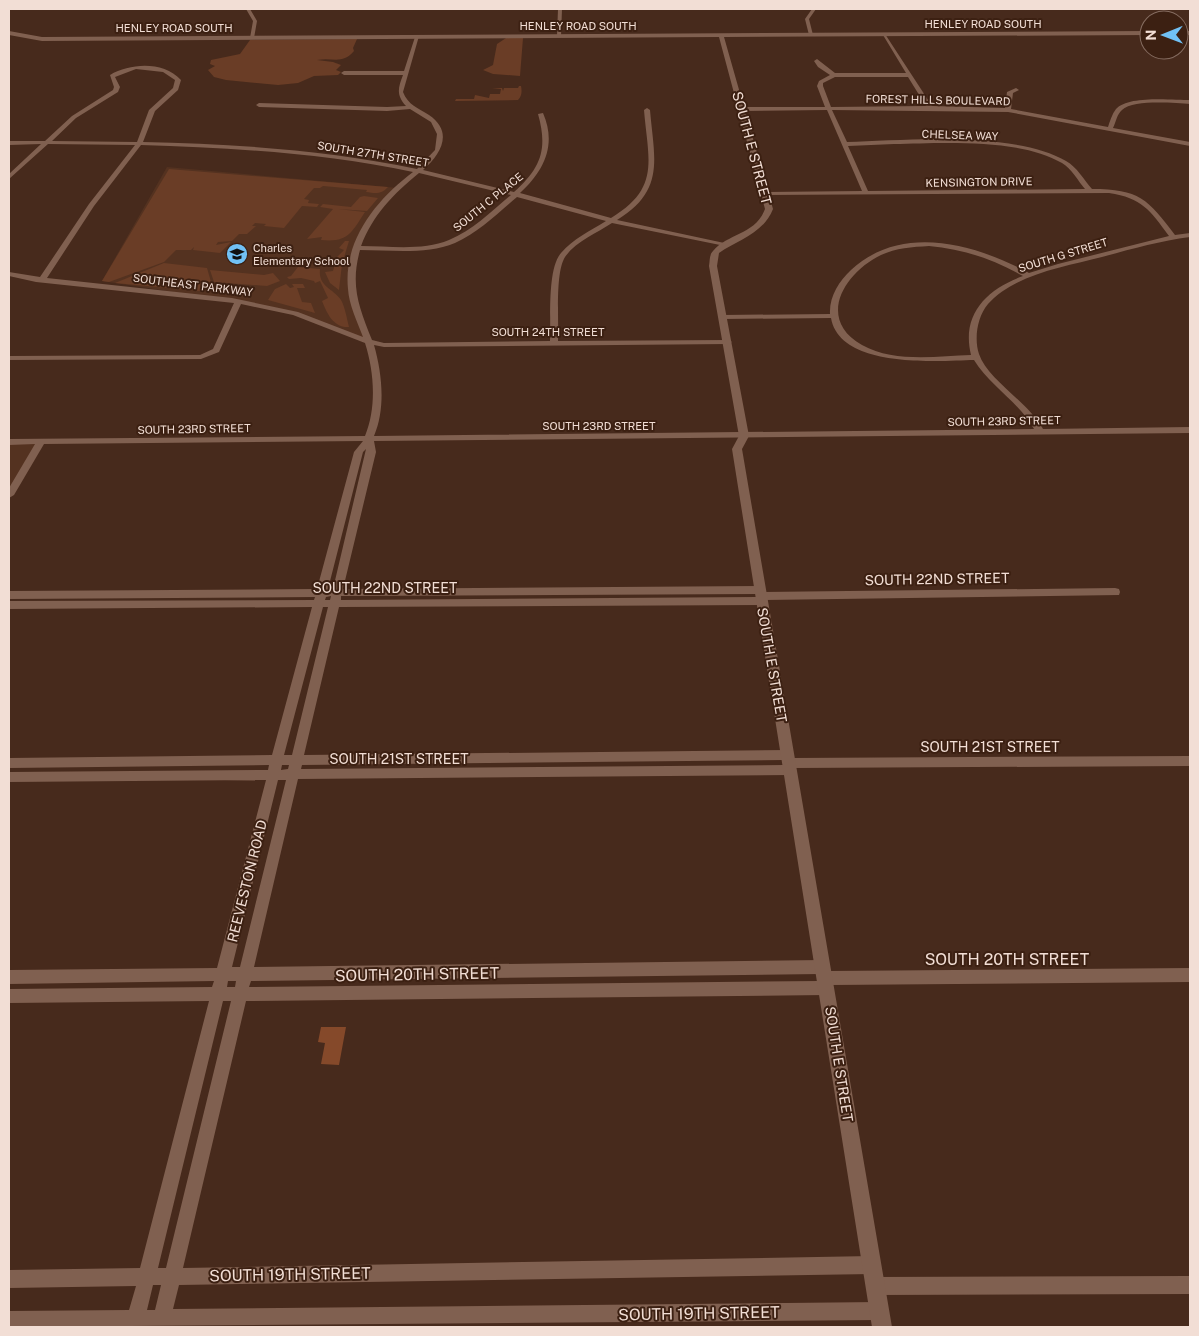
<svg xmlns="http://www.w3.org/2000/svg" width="1199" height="1336" font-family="'Public Sans',sans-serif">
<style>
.built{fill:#543220}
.green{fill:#6a3d26}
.water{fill:#85492a}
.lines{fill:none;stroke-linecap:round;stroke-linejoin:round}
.minor{fill:#806050;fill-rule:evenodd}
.tertiary{fill:#806050;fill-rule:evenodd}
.labels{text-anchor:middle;stroke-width:4;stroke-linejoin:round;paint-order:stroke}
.far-street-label{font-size:11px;fill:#f2ded5;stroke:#3c2012}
.far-poi-label{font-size:11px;fill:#f2ded5;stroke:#3c2012;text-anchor:start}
.street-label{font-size:14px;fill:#f2ded5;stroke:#3c2012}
.near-street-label{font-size:16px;fill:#f2ded5;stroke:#3c2012}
</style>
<rect width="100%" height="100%" fill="#472a1c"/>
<g class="built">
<polygon points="167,167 398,188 367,226 351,281 369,342 304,316 260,305 102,281"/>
<polygon points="9,442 41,442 9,495"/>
</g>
<g class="green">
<polygon points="506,38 523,38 520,76 493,74 483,70 493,65 497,44"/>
<path d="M357,39L353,48L354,51C342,65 333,57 317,60L333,62L341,65L336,70L341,72L338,75L314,76L298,83L278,85L226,80L214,77L208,70L215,66L210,64L211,60L240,54L250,40Z"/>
<path d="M519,86H521C522,91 522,96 518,100L455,101L456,99H474L475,95L489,98L490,94H500L501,89L492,88H502L503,91L504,88H518Z"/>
<path d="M169,169L388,187C381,195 375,193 366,192L367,190L323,186L320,188H314L304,199L309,200L308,203L319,204L317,207L302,206L284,228L264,226L266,224L255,223L252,226H256L247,234H239L232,241L218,242L216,245L231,242L220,253L193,250L194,247L191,250H176L164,262L109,282L102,281Z"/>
<path d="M364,196L378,198L367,211L338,209L365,212C352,232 348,243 321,240L322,237L307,239L333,209L320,207L323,204L351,207L360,197Z"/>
<polygon points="345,241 349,241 342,264 339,290 330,283 325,272 333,271 337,257 344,250 339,248"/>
<polygon points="164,263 207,268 211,282 200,291 115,283"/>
<path d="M298,267L320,269C318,287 333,288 341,300C345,307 347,319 349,327C333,328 327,313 322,301L328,298L320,281L315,283L314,281L301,278L289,279L287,277L291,276Z"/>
<polygon points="210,270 264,275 273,273 280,281 267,286 214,282"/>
<polygon points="286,284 290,288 294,287 292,284 303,284 305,288 297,288 302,302 311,303 315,313 268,300 275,289"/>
</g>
<polygon class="water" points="321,1027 346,1027 339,1065 321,1064 325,1043 318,1042"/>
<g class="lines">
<g class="minor">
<polygon points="246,9 250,9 257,21 254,38 252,39 250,38 253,21"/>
<polygon points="558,9 562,9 561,36 559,37 557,36"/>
<polygon points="812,9 816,9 809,19 813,35 811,36 809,35 805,19"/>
<path d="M885,34L932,106L1005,108L1007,92L1016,88L1019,90L1013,93L1011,109L1108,127C1110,121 1112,114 1116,109C1128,95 1173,100 1190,100V104C1175,103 1133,99 1122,110C1117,114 1116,122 1113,128L1190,142V146L1008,112L832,110L847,142C906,140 1015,131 1066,161C1077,167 1084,180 1092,189C1139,189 1148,199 1175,235L1190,233V237C1160,241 1131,249 1102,257C1064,267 1015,274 988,304C977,317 974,339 979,354C987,379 1028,402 1043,429L1190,427V433L374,441L376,452L343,589L759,586L763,587L764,590L763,592L1115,588L1119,589L1120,592L1119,595L765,600V604L761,605L339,607L304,755L788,750L792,752L794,755L792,758L1190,756V766L795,768L794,774L790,775L298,779L254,967L823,960L828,962L830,967L828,971L1190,968V982L832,985L833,988L831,993L826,995L246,1001L183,1268L872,1256L878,1259L881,1265L878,1271L872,1274L179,1285L173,1309L879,1302L885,1305L888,1311L885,1317L879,1320L9,1327V1311L129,1310L136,1286L9,1288V1270L140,1268L209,1001L9,1003V989L212,987L214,981L9,984V970L217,968L266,780L9,782V772L268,770L269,765L9,768V758L272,755L312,607L9,609V601L314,600L315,597L9,599V591L317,589L354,452L363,441L44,444L14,495L9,498V488L35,444L9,445V439L365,436C377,407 374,371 365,343L293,315L241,304L219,352L201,359L9,360V356L200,355L213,349L234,303L36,282L9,276V272L40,277L89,204L135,145L48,144L9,179V174L41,144L9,145V141H45L72,116L113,90L114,87L110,75C131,63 163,61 181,80L178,90L155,111L143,142C235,144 328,150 417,169L435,150L437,134L431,122L410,109L387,111L259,107L256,105L259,103L387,107L406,106C396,95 398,88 403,75H344L341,73L344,71H404L415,37L419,36L403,92C408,105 418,108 429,115C454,132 441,154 423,170L514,192C541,168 548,149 538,114L543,113C557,145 544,171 520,193L611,218C661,188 648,160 644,110L647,108L650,110C654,158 666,190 617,220L729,244L725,246L612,223C597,233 576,241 565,257C555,273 559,320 558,341L728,340L732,342L728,344L384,347L374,345C382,373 386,408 374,436L1034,429C1019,402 990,386 974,360C937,361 840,369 831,318L723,319L719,317L723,315L830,314C829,297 839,281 851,270C902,223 975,244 1029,273L1058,264L1169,236C1150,210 1142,198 1109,193L764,195L763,194L766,192L862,191L827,110L742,111L739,109L742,107H825L817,86L819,81L830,75L818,67L814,61L817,59L835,73H906L883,35ZM136,69L163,72L175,80L173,88L149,110L137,142L52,141L76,118L118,92L120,87L115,77ZM835,77H908L926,106L831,107L823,86V83ZM894,144C943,143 1019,138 1062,163C1072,169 1078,181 1085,189L868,191L848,146ZM141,145C232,148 324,153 413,172C377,199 343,240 348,289C349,305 357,321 363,337L298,312L232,298L47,278L94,206ZM419,173L511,195C492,211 472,231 449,240C423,251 389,246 361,246C373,215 393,194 419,173ZM517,197L606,221C590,231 573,239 561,253C547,269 551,319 550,341L384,343L372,340C359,307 350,286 360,250C391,250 426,255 455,243C478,233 498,213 517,197ZM929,246C963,249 993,259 1023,276C987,289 961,314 971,355C937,356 894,363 862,345C816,319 844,273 881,255C896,248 912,247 929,246ZM366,449L333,589H328L363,452ZM756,594V597L341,600V596ZM331,596L330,600H325L326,597ZM323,607H328L292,755H284ZM784,760V765L301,769L302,765ZM282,765H289L288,769L281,770ZM278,780H286L240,967H232ZM820,974L818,978L819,981L249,987L251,981ZM228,981H236L235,987H227ZM223,1001H231L166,1268H158ZM153,1285H161L155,1310H147Z"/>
<polygon points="1190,1276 1190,1294 875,1295 869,1292 866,1286 869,1280 875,1277"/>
</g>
<g class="tertiary">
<path d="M9,31L42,37L1149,31V35L724,37L773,209C764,233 738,240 719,253L717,266L749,436L742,449L892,1327H872L732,449L739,436L709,266C710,261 709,255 713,251C728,233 755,235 765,209L719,37L42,41L9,35Z"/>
<rect x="1179" y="31" width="11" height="4"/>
</g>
</g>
<defs>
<g id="school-disc" transform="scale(1.125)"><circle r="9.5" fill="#71c1f5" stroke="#3c2012"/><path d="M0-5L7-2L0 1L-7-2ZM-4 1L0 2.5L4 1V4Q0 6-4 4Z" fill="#111"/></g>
</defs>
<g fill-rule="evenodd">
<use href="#school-disc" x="237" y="254"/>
</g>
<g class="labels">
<g class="far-street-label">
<text x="983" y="28">HENLEY ROAD SOUTH</text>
<text x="578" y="30">HENLEY ROAD SOUTH</text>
<text x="174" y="32">HENLEY ROAD SOUTH</text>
<text transform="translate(938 100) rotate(1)" y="4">FOREST HILLS BOULEVARD</text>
<text transform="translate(960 135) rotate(2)" y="4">CHELSEA WAY</text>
<text transform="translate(373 154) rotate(9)" y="4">SOUTH 27TH STREET</text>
<text transform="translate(979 182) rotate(-1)" y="4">KENSINGTON DRIVE</text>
<text transform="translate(488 202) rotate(-39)" y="4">SOUTH C PLACE</text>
<text transform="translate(1063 255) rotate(-17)" y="4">SOUTH G STREET</text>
<text transform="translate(193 285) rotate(7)" y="4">SOUTHEAST PARKWAY</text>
<text x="548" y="336">SOUTH 24TH STREET</text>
<text transform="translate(1004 421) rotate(-1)" y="4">SOUTH 23RD STREET</text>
<text x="599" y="430">SOUTH 23RD STREET</text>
<text transform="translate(194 429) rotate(-1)" y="4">SOUTH 23RD STREET</text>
</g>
<g class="far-poi-label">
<text x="253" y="252">Charles<tspan x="253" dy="13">Elementary School</tspan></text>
</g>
<g class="street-label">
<text transform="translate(752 148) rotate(75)" y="5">SOUTH E STREET</text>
<text transform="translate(937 579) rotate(-1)" y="5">SOUTH 22ND STREET</text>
<text x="385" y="593">SOUTH 22ND STREET</text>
<text transform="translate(772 665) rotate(80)" y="5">SOUTH E STREET</text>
<text x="990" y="752">SOUTH 21ST STREET</text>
<text x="399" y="764">SOUTH 21ST STREET</text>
<text transform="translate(247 881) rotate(-76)" y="5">REEVESTON ROAD</text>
<text transform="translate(839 1064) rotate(81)" y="5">SOUTH E STREET</text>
</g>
<g class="near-street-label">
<text x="1007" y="965">SOUTH 20TH STREET</text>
<text transform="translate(417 974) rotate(-1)" y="6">SOUTH 20TH STREET</text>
<text transform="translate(290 1274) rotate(-1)" y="6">SOUTH 19TH STREET</text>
<text transform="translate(699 1313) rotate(-1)" y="6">SOUTH 19TH STREET</text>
</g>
</g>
<rect width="1199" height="1336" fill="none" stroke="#f2ded5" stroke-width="20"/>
<g transform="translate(1164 35) rotate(269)"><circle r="24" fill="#3c2012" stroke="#856c60"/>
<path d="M0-4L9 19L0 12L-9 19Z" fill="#71c1f5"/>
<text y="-8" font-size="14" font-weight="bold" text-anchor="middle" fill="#f2ded5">N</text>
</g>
</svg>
